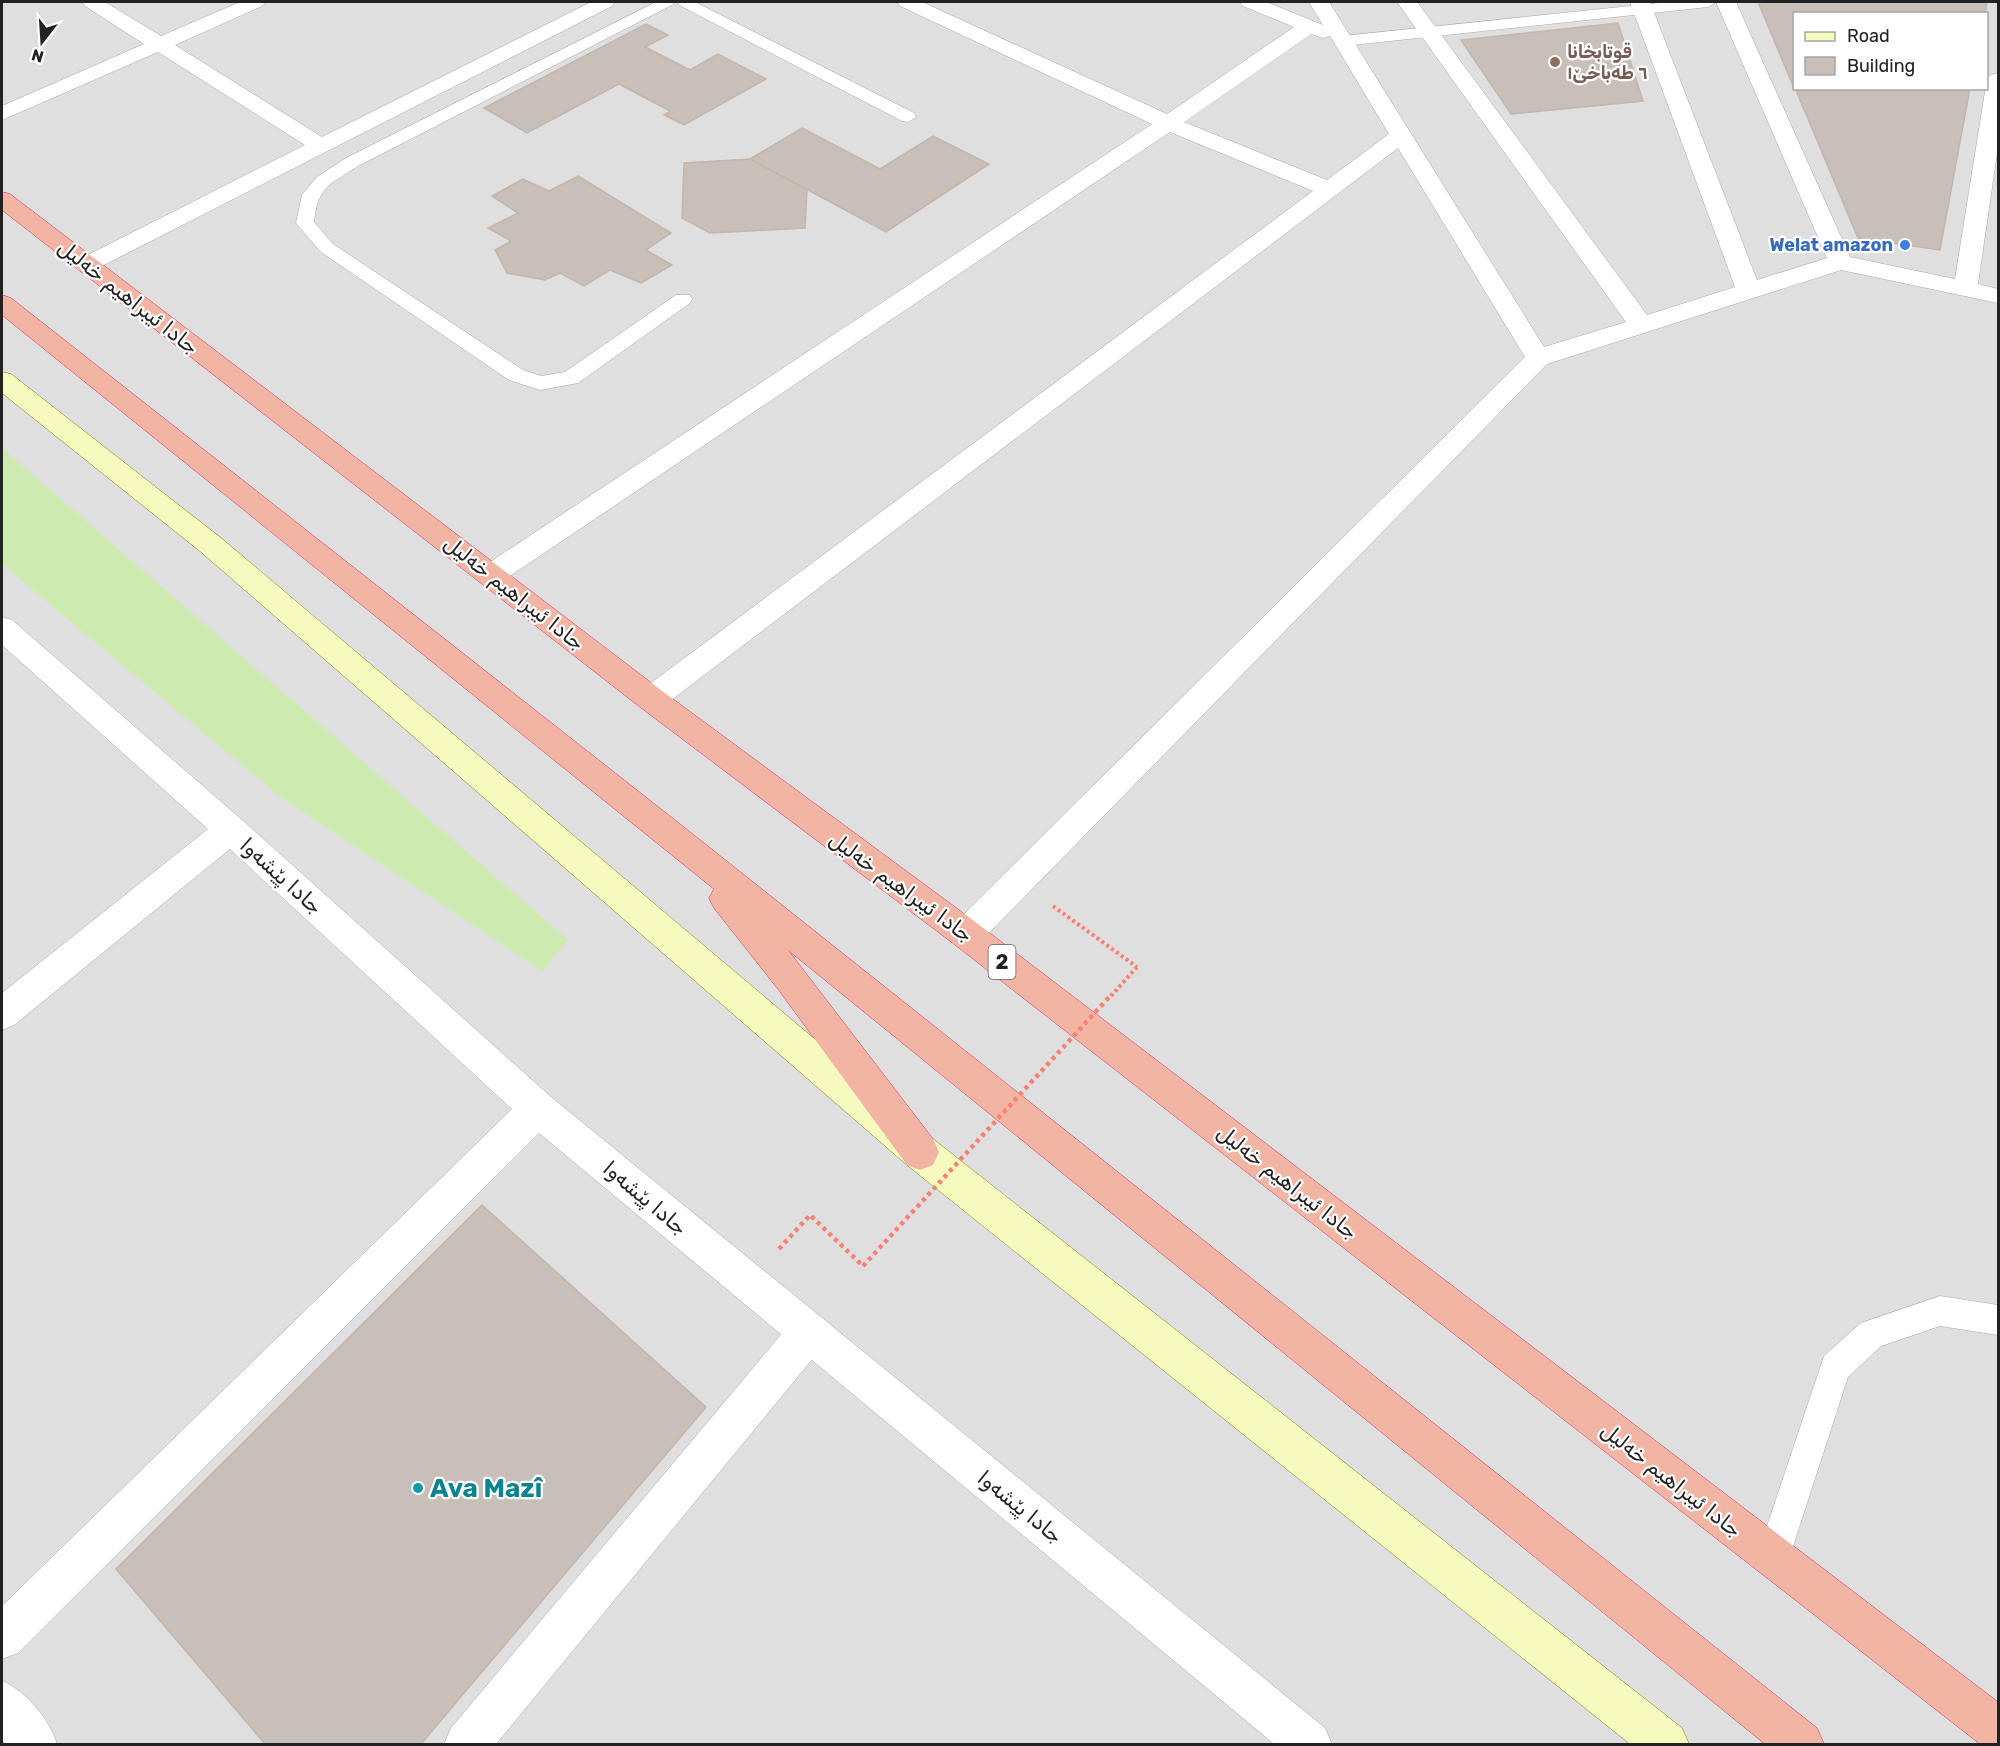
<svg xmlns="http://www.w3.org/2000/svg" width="2000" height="1746" font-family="Rubik,'Noto Sans Arabic',sans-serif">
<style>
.residential{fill:#e0dfdf;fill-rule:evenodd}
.grass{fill:#cdebb0}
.building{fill:#c7bfb8;stroke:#c4b6ab;stroke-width:1.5}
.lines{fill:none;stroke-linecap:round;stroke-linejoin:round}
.service-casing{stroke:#a9a9a9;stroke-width:1}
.pedestrian-casing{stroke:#a9a9a9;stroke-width:1}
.minor-casing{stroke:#a9a9a9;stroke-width:1}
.secondary-casing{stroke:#707d05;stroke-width:1}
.trunk-casing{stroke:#dc2a67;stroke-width:1}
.path-far1{stroke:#fa8072;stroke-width:4;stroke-dasharray:3 3;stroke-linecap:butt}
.path{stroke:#fa8072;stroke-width:4.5;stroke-dasharray:4 4;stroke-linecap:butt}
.service{fill:#fff;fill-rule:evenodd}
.pedestrian{fill:#fff;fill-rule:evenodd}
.minor{fill:#fff;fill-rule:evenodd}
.secondary{fill:#f7fabf;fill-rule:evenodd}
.trunk{fill:#f2b4a3;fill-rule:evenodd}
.path-bridge-far1{stroke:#fa8072;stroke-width:4;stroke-dasharray:3 3;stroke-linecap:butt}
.path-bridge{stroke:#fa8072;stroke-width:4.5;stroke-dasharray:4 4;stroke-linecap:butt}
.education-dot{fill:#8d6e63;stroke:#fff;stroke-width:2}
.shop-dot{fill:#3f7fe0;stroke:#fff;stroke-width:2}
.culture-dot{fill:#0f9aa8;stroke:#fff;stroke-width:2}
.labels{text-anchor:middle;stroke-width:4.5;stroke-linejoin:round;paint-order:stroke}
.far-education-label{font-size:18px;font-weight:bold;fill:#785e54;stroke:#fff;text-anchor:start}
.far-shop-label{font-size:18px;font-weight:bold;fill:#366cbe;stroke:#fff;text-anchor:end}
.shield{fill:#fff;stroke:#646464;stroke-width:1.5}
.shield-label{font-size:20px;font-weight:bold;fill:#222}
.street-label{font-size:21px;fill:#222;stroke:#fff}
.near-culture-label{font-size:26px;font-weight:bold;fill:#0d838f;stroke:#fff;text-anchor:start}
</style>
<rect width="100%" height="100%" fill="#f2efe9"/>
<path class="residential" d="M2,2H1998V1744H2ZM1794,14H1986V88H1794Z"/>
<polygon class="grass" points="2,448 568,940 542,971 280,797 2,564"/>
<g class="building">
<polygon points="1758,2 1987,2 1985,14 1794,14 1794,88"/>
<polygon points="1618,23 1643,101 1511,114 1461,40"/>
<polygon points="646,24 668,35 645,47 690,70 718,54 766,79 684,125 664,115 670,111 619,84 527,133 484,108"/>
<polygon points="1795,88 1970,88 1940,250 1858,238"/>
<polygon points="802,128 880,169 933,136 989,164 886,232 750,159"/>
<polygon points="750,159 807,190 805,228 710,233 682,218 684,163"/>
<polygon points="578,176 671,233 646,250 672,265 641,283 610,270 584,286 560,273 545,280 507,273 495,250 511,241 488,228 518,213 492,196 523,179 549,191"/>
<polygon points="482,1205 706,1407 421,1744 265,1744 116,1569"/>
</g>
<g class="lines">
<g class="service-casing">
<g id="service">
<path d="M656,2H675L672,5L358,166C329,185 318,186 314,222L333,244L523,370L541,376L565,372L676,295H690L692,299L690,303L578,383L540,390L509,380L321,252L296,223L302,195L317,177L346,158Z"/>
<polygon points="677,2 695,2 914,113 916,117 908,122 902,121 679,5"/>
<polygon points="1669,2 1716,2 1708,7 1343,46 1335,41 1343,36"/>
<polygon points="1940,1296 1998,1305 1998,1335 1940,1326 1881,1346 1848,1377 1785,1571 1773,1576 1761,1571 1756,1559 1824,1356 1861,1323"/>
</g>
</g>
<g class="pedestrian-casing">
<polygon id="pedestrian" points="809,1312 823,1318 829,1332 823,1346 496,1744 444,1744 451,1728 795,1318"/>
</g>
<g class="minor-casing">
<g id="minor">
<polygon points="82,2 105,2 161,36 240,2 265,2 262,6 175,45 322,137 591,2 615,2 612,6 94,270 86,272 78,270 74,265 78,260 305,145 158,52 2,120 2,106 144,44 85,6"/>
<path d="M897,2H922L1167,114L1294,27L1243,6L1240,2H1266L1323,25L1309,2H1329L1544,347L1626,322L1397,2H1417L1647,315L1735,287L1630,2H1650L1757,280L1827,258L1716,2H1736L1850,257L1955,279L1987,79L1991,75L1998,73V146L1978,284L1998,289V303L1841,270L1547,364L978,944L966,949L954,944L949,934L954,924L1525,357L1398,148L662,707L651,711L640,707L636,699L640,691L1313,191L1170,132L501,582L491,585L481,582L477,575L481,568L1152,124L900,6ZM1311,34L1323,38L1330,36L1389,134L1327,180L1184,122Z"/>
<polygon points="2,617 12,620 242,820 551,1097 1325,1728 1332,1744 1274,1744 539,1133 18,1653 2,1659 2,1606 512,1109 230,849 14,1025 2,1030 2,993 208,829 2,645"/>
<path d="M2,1681C26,1691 49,1719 57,1744H5L2,1740Z"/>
</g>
</g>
<g class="secondary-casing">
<polygon id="secondary" points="2,372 11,374 221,538 933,1139 1682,1728 1689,1744 1630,1744 907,1165 201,552 2,393"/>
</g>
<g class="trunk-casing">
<g id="trunk">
<polygon points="2,192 10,194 662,691 978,924 1998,1702 1998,1744 1980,1744 954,944 640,707 2,210"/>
<polygon points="2,295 11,298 685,828 1817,1728 1824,1744 1765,1744 788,950 933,1139 939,1152 933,1165 920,1170 907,1165 778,989 714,908 709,898 714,889 2,315"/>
</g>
</g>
<polyline class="path-far1" points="1053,906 1137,967"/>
<polyline class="path" points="779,1249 810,1215 863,1266"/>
<use href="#service" class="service"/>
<use href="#pedestrian" class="pedestrian"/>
<use href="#minor" class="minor"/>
<use href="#secondary" class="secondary"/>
<use href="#trunk" class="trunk"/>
<polyline class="path-bridge-far1" points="1111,996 1137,967"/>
<polyline class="path-bridge" points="863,1266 1112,994"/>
</g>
<circle class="education-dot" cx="1555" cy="62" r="6"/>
<circle class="shop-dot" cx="1905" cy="245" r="6"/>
<circle class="culture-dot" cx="418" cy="1488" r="6"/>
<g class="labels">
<g class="far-education-label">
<text x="1567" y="58">قوتابخانا<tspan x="1567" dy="21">۱٦ طەباخێ</tspan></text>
</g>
<g class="far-shop-label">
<text x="1893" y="251">Welat amazon</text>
</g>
<rect class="shield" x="988.5" y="945" width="27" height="34" rx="4.5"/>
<g class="shield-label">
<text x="1002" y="969">2</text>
</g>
<g class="street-label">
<text transform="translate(128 297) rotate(38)" y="7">جادا ئیبراهیم خەلیل</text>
<text transform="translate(514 593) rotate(38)" y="7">جادا ئیبراهیم خەلیل</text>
<text transform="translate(281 876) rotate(42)" y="7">جادا پێشەوا</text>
<text transform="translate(901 887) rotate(36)" y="7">جادا ئیبراهیم خەلیل</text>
<text transform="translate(1287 1182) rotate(38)" y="7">جادا ئیبراهیم خەلیل</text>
<text transform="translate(645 1198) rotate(40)" y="7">جادا پێشەوا</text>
<text transform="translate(1671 1480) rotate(38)" y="7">جادا ئیبراهیم خەلیل</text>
<text transform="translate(1020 1507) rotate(39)" y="7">جادا پێشەوا</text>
</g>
<g class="near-culture-label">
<text x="430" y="1497">Ava Mazî</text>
</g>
</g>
<rect width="2000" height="1746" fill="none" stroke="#222222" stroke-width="6"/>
<rect x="1793" y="12" width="195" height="78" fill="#ffffff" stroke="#a7a7a7" stroke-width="1.5"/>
<rect x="1805" y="32" width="30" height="9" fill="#f7fabf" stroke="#a7a7a7" stroke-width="1.5"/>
<text x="1847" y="42" font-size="18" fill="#222222">Road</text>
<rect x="1805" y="57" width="30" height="18" fill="#c7bfb8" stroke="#a7a7a7" stroke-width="1.5"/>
<text x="1847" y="72" font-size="18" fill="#222222">Building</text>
<g transform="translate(42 42) rotate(197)" stroke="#ffffff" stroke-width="4.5" paint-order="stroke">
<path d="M0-4.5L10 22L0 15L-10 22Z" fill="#222222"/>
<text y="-9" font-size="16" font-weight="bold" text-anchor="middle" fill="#222222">N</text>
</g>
</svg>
